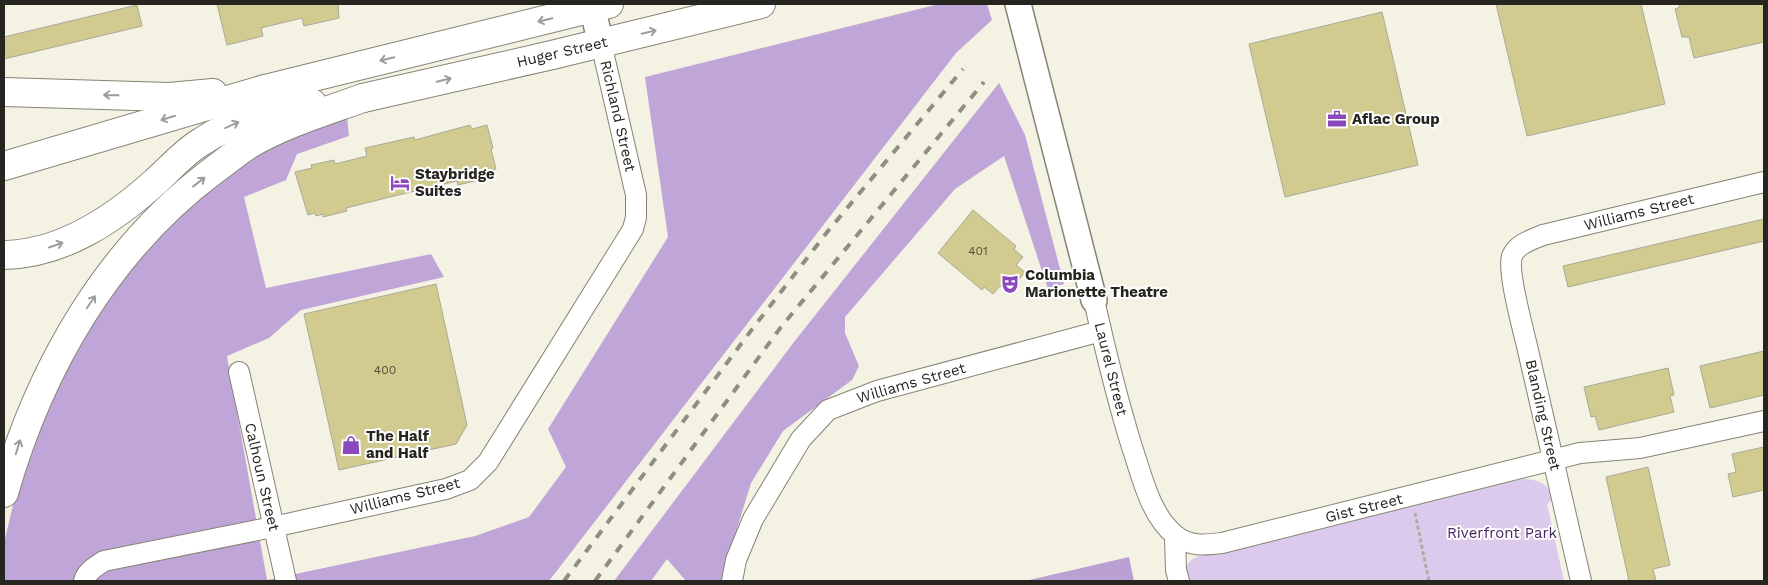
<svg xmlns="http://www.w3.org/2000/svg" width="1768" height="585" font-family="'Work Sans',sans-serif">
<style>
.green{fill:#dbcaec}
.forest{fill:#c0a5d9}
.water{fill:#baa0d3}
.building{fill:#d1cb8f;stroke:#aaa999}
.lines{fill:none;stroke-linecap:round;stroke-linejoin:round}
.minor-casing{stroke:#858475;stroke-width:22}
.tertiary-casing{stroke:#858475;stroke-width:28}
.trunk-casing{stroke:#858475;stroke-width:30}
.motorway-casing{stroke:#858475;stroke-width:30}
.path{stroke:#aeaca0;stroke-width:3;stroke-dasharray:4 2.5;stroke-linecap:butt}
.minor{stroke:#fff;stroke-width:20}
.tertiary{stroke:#fff;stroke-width:25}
.trunk{stroke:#fff;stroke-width:28}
.motorway{stroke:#fff;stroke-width:28}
.rail{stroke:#8f8e82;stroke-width:4;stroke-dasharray:9 9;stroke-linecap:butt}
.oneway{stroke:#9d9d9a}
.labels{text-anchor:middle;stroke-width:4;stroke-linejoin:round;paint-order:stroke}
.number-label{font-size:12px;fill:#514e3b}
.street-label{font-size:15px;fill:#26251f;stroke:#fff}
.poi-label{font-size:15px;font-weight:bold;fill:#26251f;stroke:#fff;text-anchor:start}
.park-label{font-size:15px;fill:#482563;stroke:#fff}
</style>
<rect width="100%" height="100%" fill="#f4f2e2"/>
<path class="green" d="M1522,479C1536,479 1551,483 1552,500L1547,504L1564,581H1188C1182,569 1187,561 1199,556Z"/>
<g class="forest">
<polygon points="939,4 987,4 992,20 956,53 549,581 4,581 5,539 20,475 43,411 87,331 127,268 169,220 259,148 347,116 349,136 297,154 286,180 244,197 266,288 431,254 444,277 301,310 269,338 227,356 267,580 475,536 529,517 566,467 548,429 668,237 645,77"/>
<polygon points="999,83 1025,135 1064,284 1048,289 1004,156 955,189 845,317 845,333 859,366 852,380 783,431 751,483 721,581 686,581 667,559 651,581 614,581 794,342"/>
</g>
<polygon class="water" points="1129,557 1134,581 1025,581"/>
<g class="building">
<polygon points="217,4 338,4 339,18 304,26 302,18 261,28 263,36 227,45"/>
<polygon points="1496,4 1641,4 1665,104 1527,136"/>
<polygon points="1679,4 1764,4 1764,42 1694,58 1689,37 1682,37 1675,9 1680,7"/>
<polygon points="137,5 142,26 4,59 4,37"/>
<polygon points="1382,12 1418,165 1285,197 1249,44"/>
<polygon points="470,125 472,129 487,125 493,148 491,149 496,169 488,171 489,174 482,176 483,179 458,185 457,181 390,197 346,208 347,211 323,217 323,214 316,216 315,213 308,215 295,172 312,168 311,165 334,160 335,164 367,156 365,148 414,137 415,140"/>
<polygon points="973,210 1016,246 1014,249 1023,257 1016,265 1025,272 1008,293 1000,286 993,294 984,287 982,290 938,253"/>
<polygon points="1764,219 1764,241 1568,287 1563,266"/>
<polygon points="436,284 467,425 456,444 339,470 304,314"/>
<polygon points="1764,351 1764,395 1710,408 1700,366"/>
<polygon points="1668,368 1674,395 1670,396 1674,412 1599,430 1595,416 1591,417 1584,387"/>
<polygon points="1764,447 1764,490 1733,497 1728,474 1736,472 1732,454"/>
<polygon points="1648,467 1670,565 1653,569 1656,581 1629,581 1606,477"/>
</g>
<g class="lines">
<g class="minor-casing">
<g id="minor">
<path d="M1094,300C1105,349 1117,399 1132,447C1142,476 1150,515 1175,535C1189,547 1205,545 1222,543L1580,453L1640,448L1764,421"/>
<polyline points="239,372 286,581"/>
<polyline points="1175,536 1176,570 1179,581"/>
<path d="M84,581C86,572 96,566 104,561L273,527L446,489L470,480L488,462L633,229L636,217V195L601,43"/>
<polyline points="732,581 736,560 753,519 801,439 828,410 877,391 1101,331"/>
<path d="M1581,581C1563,503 1545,425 1527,346C1523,329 1507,271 1512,256C1517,244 1531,240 1543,235L1764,182"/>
</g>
</g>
<g class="tertiary-casing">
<g id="tertiary">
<polyline points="591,4 601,43"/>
<polyline points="1018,4 1094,300"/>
</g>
</g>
<g class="trunk-casing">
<g id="trunk">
<polyline points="265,89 609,4"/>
<polyline points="363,98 552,55 761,4"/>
</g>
</g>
<g class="motorway-casing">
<g id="motorway">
<polyline points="4,92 169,97 213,93"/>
<polyline points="4,166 265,89"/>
<path d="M4,255C62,254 113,220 155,182C170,169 184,152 201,142C234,120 273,109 312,103"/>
<path d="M4,493C40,367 108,249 214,170C225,162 236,153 248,145C283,124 324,112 363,98"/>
</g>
</g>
<polyline class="path" points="1415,513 1429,581"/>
<use href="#minor" class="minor"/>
<use href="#tertiary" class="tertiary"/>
<use href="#trunk" class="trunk"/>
<use href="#motorway" class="motorway"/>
<g class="rail">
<polyline points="564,581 753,328 828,231 963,69"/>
<polyline points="595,581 781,327 984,82"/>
</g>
</g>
<defs><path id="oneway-shaft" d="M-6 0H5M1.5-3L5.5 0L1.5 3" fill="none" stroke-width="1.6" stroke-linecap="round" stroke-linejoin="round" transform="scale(1.25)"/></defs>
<g class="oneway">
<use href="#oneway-shaft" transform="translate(545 20) rotate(166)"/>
<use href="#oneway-shaft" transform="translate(649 32) rotate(-14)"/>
<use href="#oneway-shaft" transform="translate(387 59) rotate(166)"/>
<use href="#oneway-shaft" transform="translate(444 80) rotate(-13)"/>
<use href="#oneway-shaft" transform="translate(111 95) rotate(-179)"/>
<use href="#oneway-shaft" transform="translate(168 118) rotate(163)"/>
<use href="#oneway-shaft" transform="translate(232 125) rotate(-24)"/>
<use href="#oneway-shaft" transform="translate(199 182) rotate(-38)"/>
<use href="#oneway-shaft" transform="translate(56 245) rotate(-19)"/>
<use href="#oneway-shaft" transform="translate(91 302) rotate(-56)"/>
<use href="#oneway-shaft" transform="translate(18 447) rotate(-73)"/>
</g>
<defs>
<g id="office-bare" transform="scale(1.5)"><path d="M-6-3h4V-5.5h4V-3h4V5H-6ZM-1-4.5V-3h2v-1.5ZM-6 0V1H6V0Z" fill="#8c49bd" stroke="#fff" stroke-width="2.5" paint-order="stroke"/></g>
<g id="hotel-bare" transform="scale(1.5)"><path d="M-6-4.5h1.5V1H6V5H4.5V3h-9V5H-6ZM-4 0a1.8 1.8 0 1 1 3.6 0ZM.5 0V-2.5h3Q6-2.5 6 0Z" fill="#8c49bd" stroke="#fff" stroke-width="2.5" paint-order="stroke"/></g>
<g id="theatre-bare" transform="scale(1.5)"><path d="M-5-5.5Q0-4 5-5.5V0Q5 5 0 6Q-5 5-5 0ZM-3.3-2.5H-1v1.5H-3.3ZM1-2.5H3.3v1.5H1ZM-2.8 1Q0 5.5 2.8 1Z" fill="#8c49bd" stroke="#fff" stroke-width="2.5" paint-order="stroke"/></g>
<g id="shop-bare" transform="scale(1.5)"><path d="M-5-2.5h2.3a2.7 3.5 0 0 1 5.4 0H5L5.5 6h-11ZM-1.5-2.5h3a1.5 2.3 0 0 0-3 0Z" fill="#8c49bd" stroke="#fff" stroke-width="2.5" paint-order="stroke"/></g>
</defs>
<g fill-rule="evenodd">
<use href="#office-bare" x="1337" y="119"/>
<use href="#hotel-bare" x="400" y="183"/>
<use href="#theatre-bare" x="1010" y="284"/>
<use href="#shop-bare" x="351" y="445"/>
</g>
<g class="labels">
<g class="number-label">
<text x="978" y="255">401</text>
<text x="385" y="374">400</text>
</g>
<g class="street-label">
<text transform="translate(562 52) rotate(-13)" y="5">Huger Street</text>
<text transform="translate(618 116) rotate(77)" y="5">Richland Street</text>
<text transform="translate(1639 212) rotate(-14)" y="5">Williams Street</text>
<text transform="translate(1111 369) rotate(76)" y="5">Laurel Street</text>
<text transform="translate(911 383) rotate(-16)" y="5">Williams Street</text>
<text transform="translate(1543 415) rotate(77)" y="5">Blanding Street</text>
<text transform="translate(262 477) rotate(77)" y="5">Calhoun Street</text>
<text transform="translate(405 496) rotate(-14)" y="5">Williams Street</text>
<text transform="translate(1364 508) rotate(-14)" y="5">Gist Street</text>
</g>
<g class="poi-label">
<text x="1352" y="124">Aflac Group</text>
<text x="415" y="179">Staybridge<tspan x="415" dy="17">Suites</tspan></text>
<text x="1025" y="280">Columbia<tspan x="1025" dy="17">Marionette Theatre</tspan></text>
<text x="366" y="441">The Half<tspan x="366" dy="17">and Half</tspan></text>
</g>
<g class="park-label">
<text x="1502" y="538">Riverfront Park</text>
</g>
</g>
<rect width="1768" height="585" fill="none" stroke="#26251f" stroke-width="10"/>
</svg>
